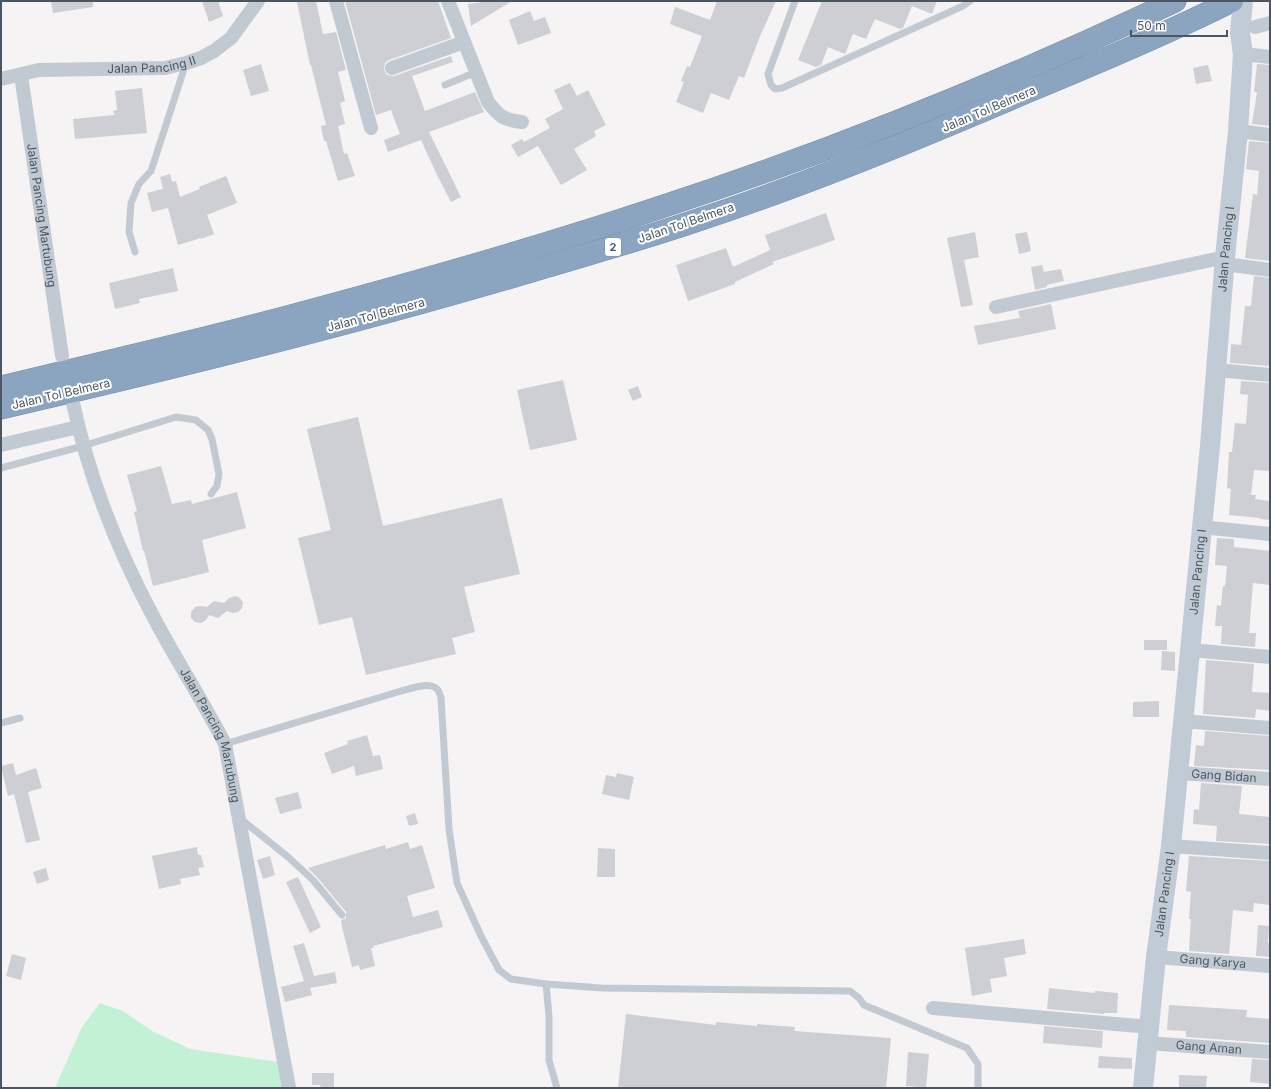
<svg xmlns="http://www.w3.org/2000/svg" width="1271" height="1089" font-family="Inter,sans-serif">
<style>
.green{fill:#c3f1d5}
.building{fill:#cdcfd5}
.lines{fill:none;stroke-linecap:round;stroke-linejoin:round}
.motorway-casing{stroke:#7690ad;stroke-width:23}
.service{stroke:#c1cad2;stroke-width:7}
.minor{stroke:#c1cad2;stroke-width:14}
.secondary{stroke:#c1cbd6;stroke-width:20}
.motorway{stroke:#8ba5c1;stroke-width:22}
.labels{text-anchor:middle;stroke-width:4;stroke-linejoin:round;paint-order:stroke}
.shield{fill:#fff;stroke:#808990;stroke-width:1}
.shield-label{font-size:11px;font-weight:bold;fill:#4a5661}
.street-label{font-size:12px;fill:#4a5661;stroke:#fff}
</style>
<rect width="100%" height="100%" fill="#f5f3f3"/>
<polygon class="green" points="100,1003 123,1011 152,1031 190,1049 292,1064 296,1088 55,1088 82,1027"/>
<g class="building">
<polygon points="51,1 93,1 93,7 53,13"/>
<polygon points="202,1 218,1 223,16 209,22"/>
<polygon points="302,1 316,1 323,34 336,32 346,70 338,72 345,101 340,103 345,124 338,126 344,154 347,153 355,176 338,181 326,141 324,141 321,126 326,125 311,65 310,65 297,2"/>
<polygon points="345,1 438,1 451,38 389,60 385,63 384,70 387,75 394,76 451,56 453,62 412,76 425,111 475,92 484,112 429,132 461,197 451,202 437,175 421,140 388,152 384,140 400,134 391,110 376,115"/>
<polygon points="489,1 512,1 471,26 468,4"/>
<polygon points="717,1 776,1 760,36 744,78 739,76 729,100 711,93 703,113 676,102 684,82 681,81 687,66 690,67 702,36 670,24 675,7 710,20"/>
<polygon points="822,1 937,1 932,14 912,6 903,28 900,29 875,19 866,39 853,34 845,54 828,47 821,65 816,67 798,60"/>
<polygon points="530,11 534,21 545,17 551,33 518,45 509,20"/>
<polygon points="261,64 269,91 251,96 243,70"/>
<polygon points="1257,64 1270,65 1270,126 1252,124 1257,92 1254,92"/>
<polygon points="1208,65 1212,81 1196,84 1193,68"/>
<polygon points="570,83 577,96 588,90 606,125 594,131 596,136 574,149 587,170 561,185 538,146 518,157 511,145 522,139 524,142 550,128 545,119 563,109 554,90"/>
<polygon points="142,88 147,133 75,139 73,119 114,115 113,111 117,110 115,91"/>
<polygon points="1249,141 1270,143 1270,261 1245,258 1253,194 1257,195 1259,171 1246,169"/>
<polygon points="170,174 172,182 176,181 180,197 200,189 199,187 226,176 237,203 207,215 214,234 201,239 201,238 178,245 168,208 152,212 147,193 163,189 160,177"/>
<polygon points="826,213 835,240 772,262 774,264 735,282 735,284 688,301 676,265 726,248 733,267 770,250 765,235"/>
<polygon points="975,232 979,257 964,260 973,305 961,307 947,238"/>
<polygon points="1027,232 1031,251 1019,254 1015,234"/>
<polygon points="1042,265 1044,272 1061,269 1064,281 1047,285 1047,287 1035,290 1031,267"/>
<polygon points="173,268 178,291 139,299 140,303 115,309 109,283"/>
<polygon points="1254,276 1270,278 1270,366 1230,363 1231,344 1241,345 1245,306 1251,306"/>
<polygon points="1051,304 1056,329 978,345 974,326 1020,318 1018,311"/>
<polygon points="563,380 577,440 530,450 517,390"/>
<polygon points="1241,381 1270,383 1270,471 1254,470 1251,495 1256,495 1255,499 1270,501 1270,520 1260,519 1260,518 1229,515 1231,489 1227,488 1229,452 1232,452 1235,423 1246,424 1248,395 1240,394"/>
<polygon points="638,386 642,397 633,401 628,390"/>
<polygon points="358,417 383,526 502,498 520,574 464,587 475,632 452,638 456,654 366,675 352,617 319,625 298,538 331,530 307,429"/>
<polygon points="161,466 172,504 191,500 192,504 237,492 246,528 202,540 209,572 153,586 144,551 143,551 134,512 137,511 127,475"/>
<polygon points="1217,538 1234,539 1234,547 1270,551 1270,585 1253,583 1249,633 1256,633 1255,647 1221,644 1222,626 1215,626 1217,605 1221,606 1223,586 1225,586 1227,566 1215,565"/>
<polygon points="235,596 240,598 243,603 242,608 238,612 233,613 227,611 218,618 209,615 206,620 201,623 195,622 191,618 191,612 195,607 200,606 207,607 214,601 224,603 229,598"/>
<rect x="1144" y="640" width="23" height="10"/>
<polygon points="1162,651 1175,652 1175,671 1161,670"/>
<polygon points="1206,660 1254,664 1252,692 1270,693 1270,711 1256,709 1255,718 1203,714"/>
<polygon points="1159,701 1159,717 1133,717 1133,702"/>
<polygon points="1205,731 1270,736 1270,770 1194,766 1196,745 1204,746"/>
<polygon points="367,735 373,756 380,755 383,769 356,776 354,766 332,774 324,753 348,744 347,741"/>
<polygon points="13,763 16,775 36,768 42,788 28,792 40,840 26,843 14,794 8,796 1,766"/>
<polygon points="617,773 634,777 629,800 602,794 606,775 616,777"/>
<polygon points="1201,783 1242,786 1239,814 1270,817 1270,844 1216,841 1217,826 1193,824 1194,809 1199,810"/>
<polygon points="298,792 302,808 280,814 275,798"/>
<polygon points="415,813 418,824 409,826 406,816"/>
<polygon points="408,842 410,849 422,845 435,888 407,896 413,917 438,910 443,927 373,946 374,948 371,948 375,966 360,970 359,965 352,967 343,931 341,920 345,919 346,917 346,912 317,877 308,868 385,845 386,849"/>
<polygon points="197,847 198,855 201,855 204,867 198,868 200,875 180,879 181,884 159,889 152,856"/>
<polygon points="598,848 615,849 615,877 597,877"/>
<polygon points="270,856 275,875 263,879 257,860"/>
<polygon points="1189,856 1270,861 1270,905 1254,903 1253,912 1233,910 1229,954 1189,951 1191,919 1189,919 1191,892 1186,891"/>
<polygon points="46,868 49,880 37,884 33,872"/>
<polygon points="298,877 321,927 310,933 286,882"/>
<polygon points="1258,925 1269,926 1268,943 1270,943 1270,957 1256,956"/>
<polygon points="1024,939 1026,954 1004,958 1007,976 990,979 992,992 972,996 965,948"/>
<polygon points="304,943 314,976 335,972 337,983 310,988 312,995 285,1002 281,987 304,981 293,946"/>
<polygon points="12,954 26,958 21,980 6,976"/>
<polygon points="1049,988 1095,993 1095,991 1118,993 1117,1013 1104,1013 1104,1014 1047,1009"/>
<polygon points="1169,1005 1247,1010 1246,1017 1270,1019 1270,1043 1186,1037 1186,1031 1167,1030"/>
<polygon points="626,1014 716,1025 716,1022 757,1026 757,1024 795,1027 794,1031 891,1038 886,1088 618,1088"/>
<polygon points="1044,1026 1103,1031 1102,1048 1043,1043"/>
<polygon points="908,1052 929,1054 926,1088 906,1086"/>
<polygon points="1099,1056 1132,1058 1132,1069 1098,1068"/>
<polygon points="1252,1059 1270,1060 1270,1084 1250,1082"/>
<polygon points="312,1073 334,1073 334,1088 321,1088 320,1085 312,1085"/>
<polygon points="1179,1075 1207,1076 1206,1088 1179,1088"/>
</g>
<g class="lines">
<g class="motorway-casing">
<g id="motorway">
<path d="M1,387C104,362 207,339 309,311C425,280 541,247 655,209C833,151 1006,81 1175,1"/>
<path d="M1,408C184,366 365,321 545,267C595,252 645,238 695,221C808,184 919,138 1029,91C1097,63 1166,34 1232,1"/>
</g>
</g>
<g class="service">
<polyline points="795,1 768,74 771,85 775,89 782,88 963,6 970,1"/>
<polyline points="445,85 476,72"/>
<polyline points="135,252 129,232 131,203 139,184 151,171 186,63"/>
<polyline points="1,468 83,446 176,417 196,420 208,430 212,439 219,474 217,486 211,494"/>
<polyline points="1,723 20,718"/>
<path d="M225,744L401,691C410,689 429,681 437,689C439,691 440,695 441,698L449,829L457,883L481,936L499,970L511,979L546,984L549,1016V1060L557,1088"/>
<polyline points="241,819 288,857 313,880 342,915"/>
<polyline points="546,984 602,988 850,991 859,998 864,1005 967,1048 978,1064 978,1088"/>
</g>
<g class="minor">
<polyline points="336,1 371,128"/>
<path d="M448,1L488,102C499,116 503,120 522,122"/>
<polyline points="1255,27 1270,23"/>
<polyline points="1243,54 1270,57"/>
<polyline points="392,68 464,42"/>
<path id="s1" d="M21,75L62,356"/>
<path id="s2" d="M1,79L39,70L165,68L186,63L201,58L214,51L231,38L258,1"/>
<polyline points="1238,131 1270,135"/>
<polyline points="1224,264 1270,270"/>
<polyline points="996,307 1225,257"/>
<polyline points="1217,370 1270,375"/>
<path id="s3" d="M73,403C89,478 117,549 154,618C176,660 203,701 225,744L289,1088"/>
<polyline points="1,445 78,427"/>
<polyline points="1201,527 1270,534"/>
<polyline points="1190,650 1270,657"/>
<polyline points="1182,721 1270,728"/>
<path id="s4" d="M1178,773L1270,779"/>
<polyline points="1171,846 1270,853"/>
<path id="s5" d="M1156,957L1270,966"/>
<polyline points="933,1008 1150,1027"/>
<path id="s6" d="M1148,1043L1270,1052"/>
</g>
<path class="secondary" id="s7" d="M1143,1088L1156,957L1171,846L1210,446L1225,257L1238,131L1243,54L1240,33L1243,1"/>
<use href="#motorway" class="motorway"/>
</g>
<g class="labels">
<rect class="shield" x="605" y="238" width="16" height="18" rx="3"/>
<g class="shield-label">
<text x="613" y="251">2</text>
</g>
<g class="street-label">
<text dy="4" stroke="none"><textPath href="#s2" startOffset="152">Jalan Pancing II</textPath></text>
<text transform="translate(989 109) rotate(-23)" y="4">Jalan Tol Belmera</text>
<text dy="4" stroke="none"><textPath href="#s1" startOffset="142">Jalan Pancing Martubung</textPath></text>
<text transform="translate(686 223) rotate(-19)" y="4">Jalan Tol Belmera</text>
<text dy="4" stroke="none"><textPath href="#s7" startOffset="843">Jalan Pancing I</textPath></text>
<text transform="translate(376 315) rotate(-15)" y="4">Jalan Tol Belmera</text>
<text transform="translate(61 394) rotate(-13)" y="4">Jalan Tol Belmera</text>
<text dy="4" stroke="none"><textPath href="#s7" startOffset="519">Jalan Pancing I</textPath></text>
<text dy="4" stroke="none"><textPath href="#s3" startOffset="362">Jalan Pancing Martubung</textPath></text>
<text dy="4" stroke="none"><textPath href="#s4" startOffset="46">Gang Bidan</textPath></text>
<text dy="4" stroke="none"><textPath href="#s7" startOffset="195">Jalan Pancing I</textPath></text>
<text dy="4" stroke="none"><textPath href="#s5" startOffset="57">Gang Karya</textPath></text>
<text dy="4" stroke="none"><textPath href="#s6" startOffset="61">Gang Aman</textPath></text>
</g>
</g>
<rect width="1271" height="1089" fill="none" stroke="#4a5661" stroke-width="4"/>
<path d="M1131 30v6h96v-6" fill="none" stroke="#4a5661" stroke-width="2"/>
<text x="1137" y="30" font-size="12" fill="#4a5661" stroke="#ffffff" stroke-width="3" paint-order="stroke">50 m</text>
</svg>
